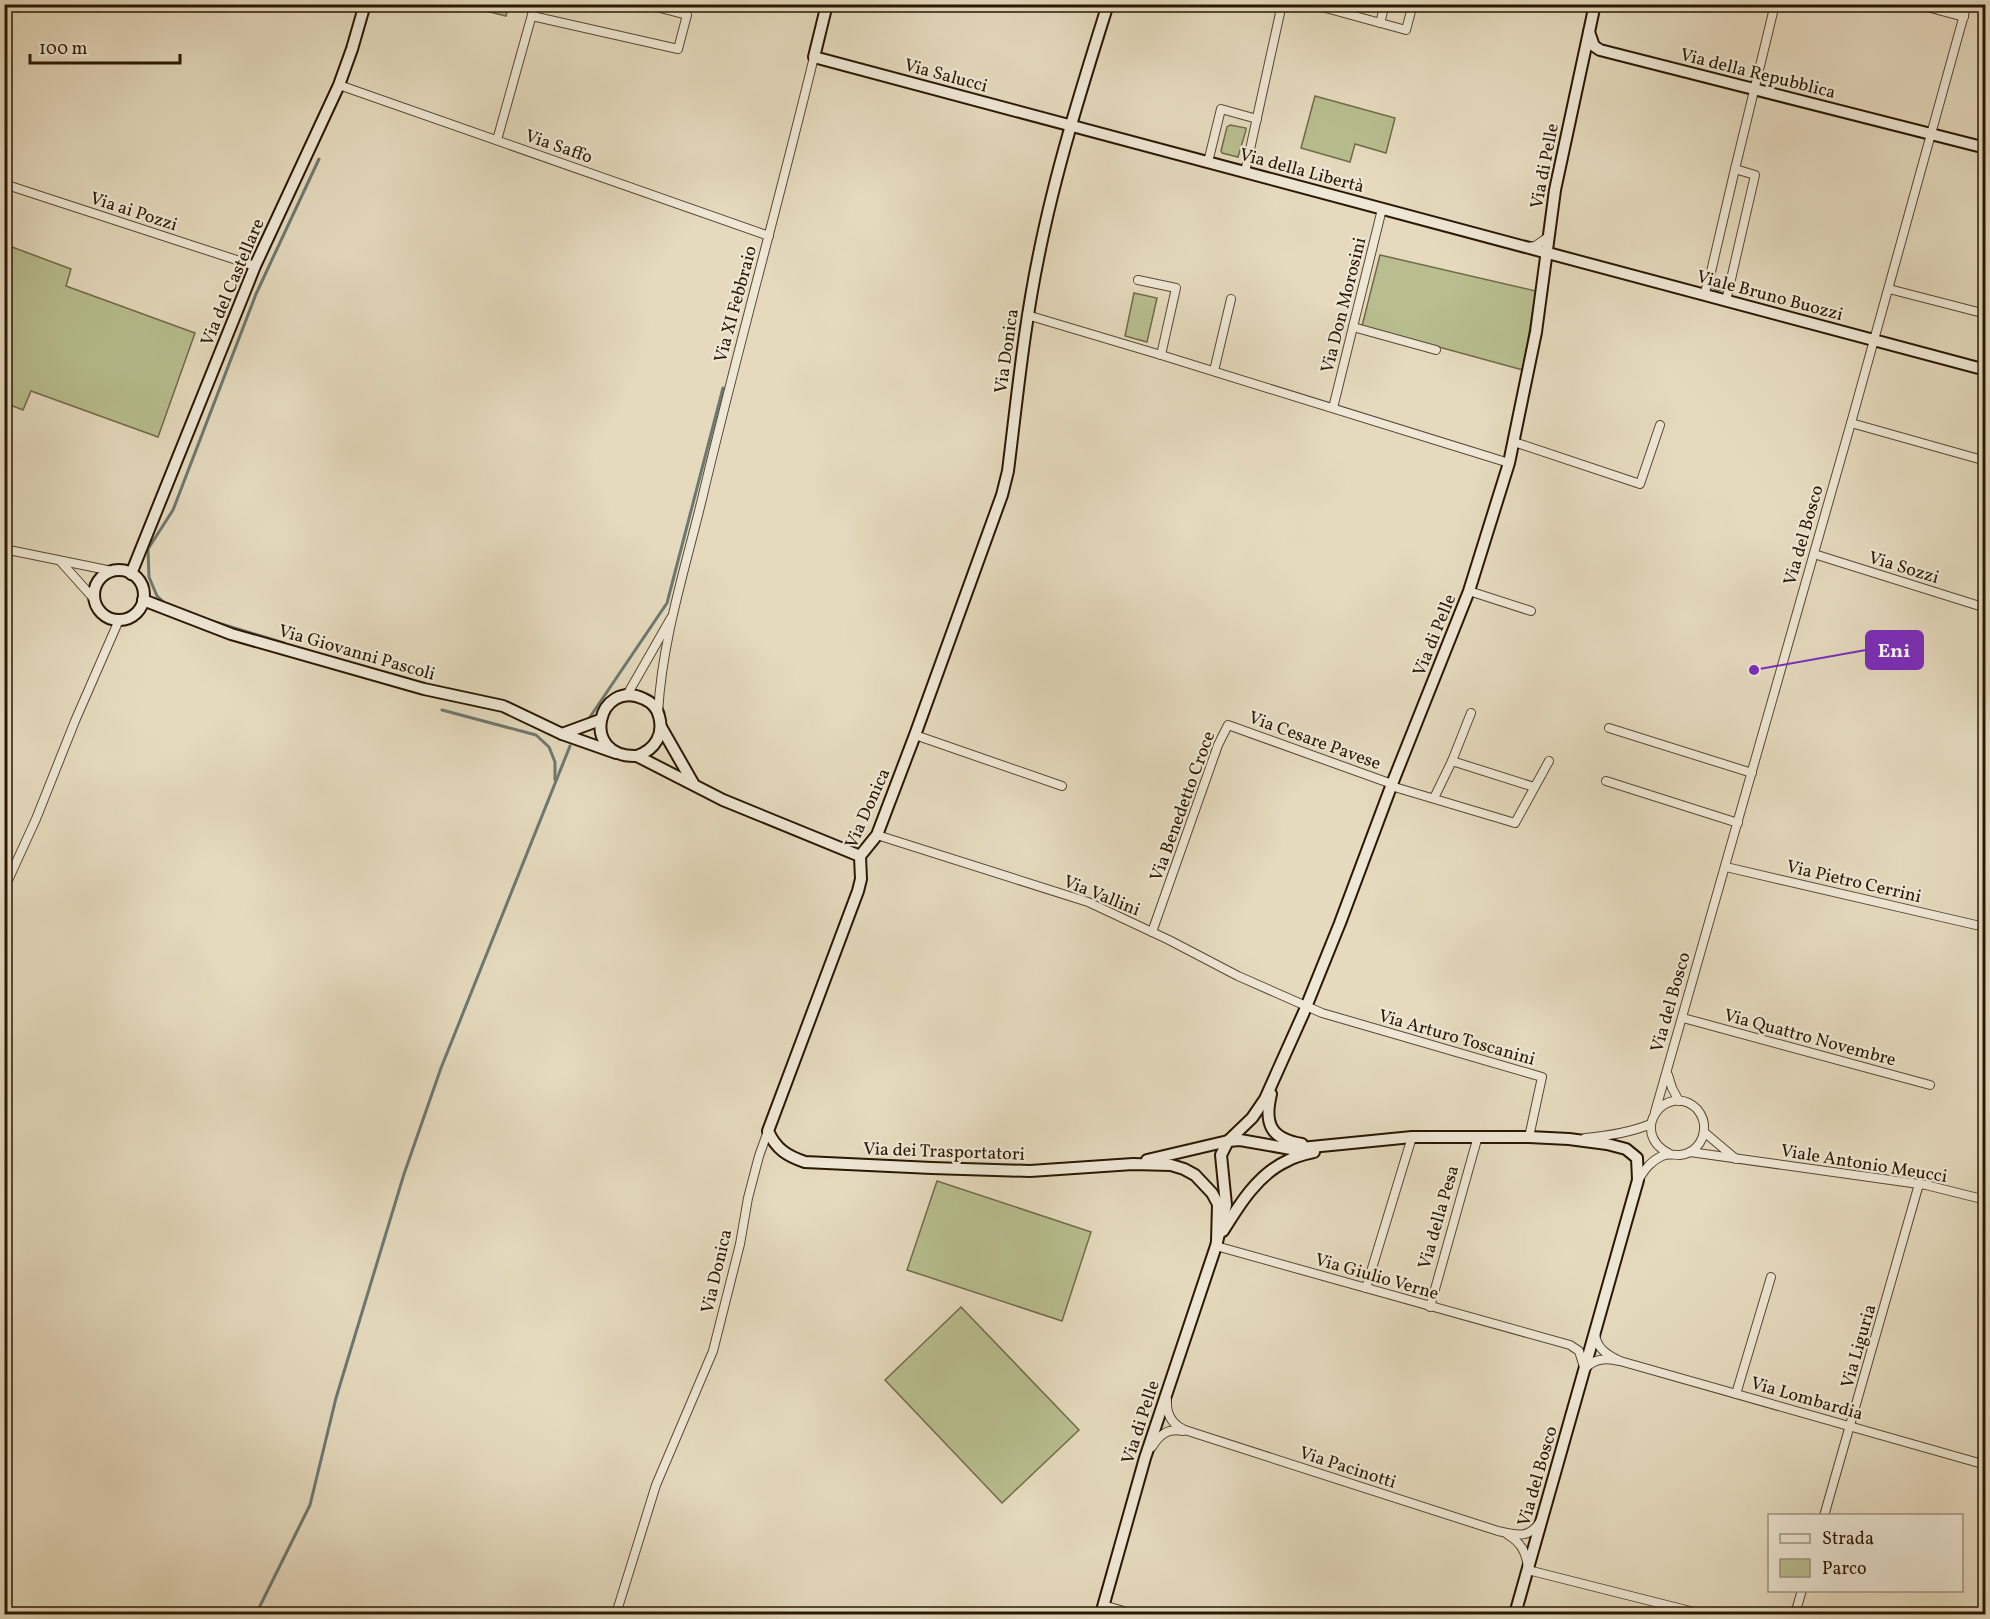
<svg xmlns="http://www.w3.org/2000/svg" width="1990" height="1619" font-family="Vollkorn,serif">
<style>
.green{fill:#b8be8f;stroke:#716b48;stroke-width:1.5}
.lines{fill:none;stroke-linecap:round;stroke-linejoin:round}
.stream{stroke:#6d7870;stroke-width:3}
.street-casing{stroke:#594831;stroke-width:10}
.secondary-casing{stroke:#2a1802;stroke-width:14}
.street{stroke:#eee7d5;stroke-width:8}
.secondary{stroke:#eee7d5;stroke-width:10}
.labels{text-anchor:middle;stroke-width:4.5;stroke-linejoin:round;paint-order:stroke}
.street-label{font-size:18px;fill:#2a1802;stroke:#eee7d5}
.leader{fill:none;stroke:#7b2cbf;stroke-width:2}
.callout-dot{fill:#7b2cbf;stroke:#eee7d5;stroke-width:2}
.callout{fill:#7b2cbf;stroke:#7b2cbf;stroke-width:2}
.callout-label{font-size:20px;text-anchor:middle;font-weight:bold;fill:#fff}
</style>
<rect width="100%" height="100%" fill="#e5dabe"/>
<filter id="stains"><feTurbulence type="fractalNoise" baseFrequency=".00333" numOctaves="4"/><feColorMatrix values="0 0 0 0 .2 0 0 0 0 .09 0 0 0 0 .02 0 0 0 .5 -.17"/></filter>
<radialGradient id="worn" r=".72"><stop offset=".6" stop-color="#630" stop-opacity="0"/><stop offset="1" stop-color="#630" stop-opacity=".3"/></radialGradient>
<g class="green">
<polygon points="462,5 509,5 506,16"/>
<polygon points="1315,96 1395,118 1386,153 1355,144 1350,162 1301,148"/>
<polygon points="1230,125 1246,128 1246,130 1238,157 1222,153 1221,151 1227,127"/>
<polygon points="4,244 71,269 66,286 195,333 158,437 31,391 23,410 5,403"/>
<polygon points="1380,255 1536,291 1523,370 1362,326"/>
<polygon points="1134,293 1157,298 1147,342 1125,336"/>
<polygon points="937,1181 1091,1232 1062,1321 907,1270"/>
<polygon points="961,1307 1079,1430 1002,1503 885,1380"/>
</g>
<g class="lines">
<g class="stream">
<polyline points="168,606 157,596 149,577 148,549 173,510 256,294 319,159"/>
<polyline points="202,618 284,643"/>
<polyline points="442,710 536,735 549,747 555,762 555,780"/>
<polyline points="590,717 667,603 723,388"/>
<polyline points="256,1614 310,1505 336,1398 404,1174 441,1068 570,746"/>
</g>
<g class="street-casing">
<g id="street">
<polyline points="1311,4 1406,30 1413,4"/>
<polyline points="1916,4 1964,17"/>
<polyline points="532,16 678,49 687,15 645,4"/>
<polyline points="1380,23 1385,4"/>
<polyline points="339,85 769,236"/>
<polyline points="497,140 535,4"/>
<polyline points="1208,162 1221,109 1257,119"/>
<polyline points="1735,169 1775,4"/>
<polyline points="1245,172 1282,4"/>
<polyline points="4,184 255,266"/>
<polyline points="1528,247 1535,246 1548,237"/>
<polyline points="1138,280 1176,288 1161,355"/>
<polyline points="1709,280 1718,286 1729,287"/>
<polyline points="1889,289 1986,314"/>
<polyline points="1704,295 1710,276 1735,169 1755,175 1726,301"/>
<polyline points="1027,315 1161,355 1509,463"/>
<polyline points="1353,327 1436,350"/>
<polyline points="1214,371 1231,299"/>
<polyline points="1333,408 1382,209"/>
<polyline points="1851,423 1986,461"/>
<polyline points="1514,442 1640,484 1660,425"/>
<polyline points="4,549 112,571"/>
<polyline points="1814,554 1986,608"/>
<polyline points="61,562 95,600"/>
<polyline points="1469,591 1531,611"/>
<polyline points="627,695 671,618"/>
<path d="M658,713C662,640 685,569 702,499C737,351 778,205 814,57"/>
<polyline points="1609,728 1752,773"/>
<polyline points="915,735 1062,786"/>
<polyline points="1452,761 1471,713"/>
<polyline points="1606,781 1738,823"/>
<polyline points="1391,786 1515,823 1549,761"/>
<polyline points="1434,798 1452,761 1534,787"/>
<polyline points="877,835 1088,902 1169,940 1238,976 1322,1013 1542,1077 1529,1137"/>
<polyline points="1726,867 1976,925"/>
<polyline points="4,889 36,819 75,721 119,620"/>
<polyline points="1152,932 1218,745 1228,725 1392,784"/>
<polyline points="1683,1018 1930,1085"/>
<polyline points="1668,1075 1672,1088 1679,1101"/>
<polyline points="1655,1112 1851,423 1967,4"/>
<polyline points="1704,1132 1736,1159"/>
<path d="M1585,1138C1608,1136 1629,1133 1651,1124"/>
<polyline points="1690,1152 1926,1185 1986,1200"/>
<path d="M1639,1179C1645,1169 1651,1161 1662,1156C1669,1153 1673,1155 1680,1155C1693,1154 1703,1143 1704,1130C1705,1122 1702,1115 1697,1109C1668,1080 1626,1132 1670,1154"/>
<polyline points="1216,1246 1570,1345 1579,1351 1584,1367"/>
<polyline points="1366,1288 1412,1137"/>
<polyline points="1430,1307 1478,1136"/>
<polyline points="1620,1361 1986,1465"/>
<path d="M1585,1369C1594,1358 1606,1358 1620,1361C1607,1355 1596,1348 1595,1333"/>
<polyline points="1736,1394 1771,1277"/>
<path d="M1167,1400C1166,1416 1173,1426 1188,1431L1498,1531C1515,1535 1529,1539 1539,1523"/>
<path d="M1152,1447C1160,1434 1168,1428 1183,1431"/>
<polyline points="1824,1516 1919,1184"/>
<path d="M1508,1535C1522,1543 1527,1554 1528,1570L1702,1614"/>
<polyline points="1103,1605 1134,1614"/>
<polyline points="616,1614 656,1485 713,1351 740,1244 748,1198 759,1156 768,1131"/>
<polyline points="1795,1614 1802,1590"/>
</g>
</g>
<g class="secondary-casing">
<g id="secondary">
<polyline points="827,4 814,57 1986,370"/>
<path d="M1108,4C1082,87 1056,169 1039,254C1024,326 1017,399 1008,471L1002,495L915,735L877,835L860,856L861,879L858,891L768,1131C776,1149 787,1156 805,1162L932,1168L1030,1171L1133,1164L1171,1165L1184,1169L1195,1175L1212,1193L1218,1204L1217,1242"/>
<polyline points="1589,32 1594,46 1600,50 1986,148"/>
<circle cx="119" cy="595" r="25"/>
<polyline points="131,574 255,266 339,85 352,49 365,4"/>
<polyline points="143,600 231,634 424,689 503,706 562,734 616,753"/>
<polyline points="661,727 693,783"/>
<polyline points="562,734 600,720"/>
<path d="M637,756C656,749 664,734 659,716C657,708 651,702 644,699C598,677 578,758 637,756L723,800L860,856"/>
<path d="M1271,1094C1264,1123 1270,1139 1302,1144"/>
<polyline points="1147,1160 1228,1141 1240,1140 1291,1149 1412,1137 1529,1137 1569,1139 1607,1144 1626,1149 1637,1158 1638,1180 1515,1614"/>
<path d="M1223,1231C1239,1205 1258,1174 1287,1161C1295,1156 1305,1154 1314,1152"/>
<polyline points="1101,1614 1145,1458 1216,1246 1226,1205 1221,1155 1228,1141 1252,1118 1265,1099 1304,1012 1340,923 1392,784 1469,591 1509,463 1536,332 1555,190 1595,4"/>
</g>
</g>
<use href="#street" class="street"/>
<use href="#secondary" class="secondary"/>
</g>
<g class="labels">
<g class="street-label">
<text transform="translate(1758 73) rotate(14)" y="6">Via della Repubblica</text>
<text transform="translate(946 75) rotate(15)" y="6">Via Salucci</text>
<text transform="translate(559 146) rotate(19)" y="6">Via Saffo</text>
<text transform="translate(1544 166) rotate(-79)" y="6">Via di Pelle</text>
<text transform="translate(1302 170) rotate(15)" y="6">Via della Libertà</text>
<text transform="translate(134 211) rotate(18)" y="6">Via ai Pozzi</text>
<text transform="translate(232 282) rotate(-67)" y="6">Via del Castellare</text>
<text transform="translate(1770 295) rotate(15)" y="6">Viale Bruno Buozzi</text>
<text transform="translate(735 304) rotate(-75)" y="6">Via XI Febbraio</text>
<text transform="translate(1343 305) rotate(-76)" y="6">Via Don Morosini</text>
<text transform="translate(1006 351) rotate(-82)" y="6">Via Donica</text>
<text transform="translate(1803 535) rotate(-74)" y="6">Via del Bosco</text>
<text transform="translate(1904 567) rotate(17)" y="6">Via Sozzi</text>
<text transform="translate(1434 635) rotate(-68)" y="6">Via di Pelle</text>
<text transform="translate(357 652) rotate(16)" y="6">Via Giovanni Pascoli</text>
<text transform="translate(1315 740) rotate(20)" y="6">Via Cesare Pavese</text>
<text transform="translate(1182 806) rotate(-70)" y="6">Via Benedetto Croce</text>
<text transform="translate(867 808) rotate(-66)" y="6">Via Donica</text>
<text transform="translate(1854 881) rotate(13)" y="6">Via Pietro Cerrini</text>
<text transform="translate(1102 895) rotate(22)" y="6">Via Vallini</text>
<text transform="translate(1670 1002) rotate(-74)" y="6">Via del Bosco</text>
<text transform="translate(1457 1037) rotate(16)" y="6">Via Arturo Toscanini</text>
<text transform="translate(1810 1037) rotate(15)" y="6">Via Quattro Novembre</text>
<text transform="translate(944 1151) rotate(2)" y="6">Via dei Trasportatori</text>
<text transform="translate(1864 1163) rotate(9)" y="6">Viale Antonio Meucci</text>
<text transform="translate(1438 1217) rotate(-74)" y="6">Via della Pesa</text>
<text transform="translate(716 1271) rotate(-77)" y="6">Via Donica</text>
<text transform="translate(1377 1276) rotate(16)" y="6">Via Giulio Verne</text>
<text transform="translate(1858 1346) rotate(-74)" y="6">Via Liguria</text>
<text transform="translate(1807 1398) rotate(16)" y="6">Via Lombardia</text>
<text transform="translate(1140 1422) rotate(-72)" y="6">Via di Pelle</text>
<text transform="translate(1348 1467) rotate(18)" y="6">Via Pacinotti</text>
<text transform="translate(1537 1476) rotate(-74)" y="6">Via del Bosco</text>
</g>
</g>
<path class="leader" d="M1754 670L1866 650"/>
<circle class="callout-dot" cx="1754" cy="670" r="6"/>
<rect class="callout" x="1866" y="631" width="57" height="38" rx="6"/>
<g class="callout-label">
<text x="1894" y="657">Eni</text>
</g>
<rect width="1990" height="1619" fill="none" stroke="#e5dabe" stroke-width="24"/>
<rect x="6" y="6" width="1978" height="1607" fill="none" stroke="#2a1802" stroke-width="3"/>
<rect x="12" y="12" width="1966" height="1595" fill="none" stroke="#2a1802" stroke-width="1.5"/>
<rect x="1768" y="1514" width="195" height="78" fill="#eee7d5" stroke="#a09481" stroke-width="1.5"/>
<rect x="1780" y="1534" width="30" height="9" fill="#eee7d5" stroke="#a09481" stroke-width="1.5"/>
<text x="1822" y="1544" font-size="18" fill="#2a1802">Strada</text>
<rect x="1780" y="1559" width="30" height="18" fill="#b8be8f" stroke="#a09481" stroke-width="1.5"/>
<text x="1822" y="1574" font-size="18" fill="#2a1802">Parco</text>
<path d="M30 54v9h150v-9" fill="none" stroke="#2a1802" stroke-width="3"/>
<text x="39" y="54" font-size="18" fill="#2a1802" stroke="#eee7d5" stroke-width="4.5" paint-order="stroke">100 m</text>
<rect width="100%" height="100%" filter="url(#stains)"/>
<rect width="100%" height="100%" fill="url(#worn)"/>
</svg>
